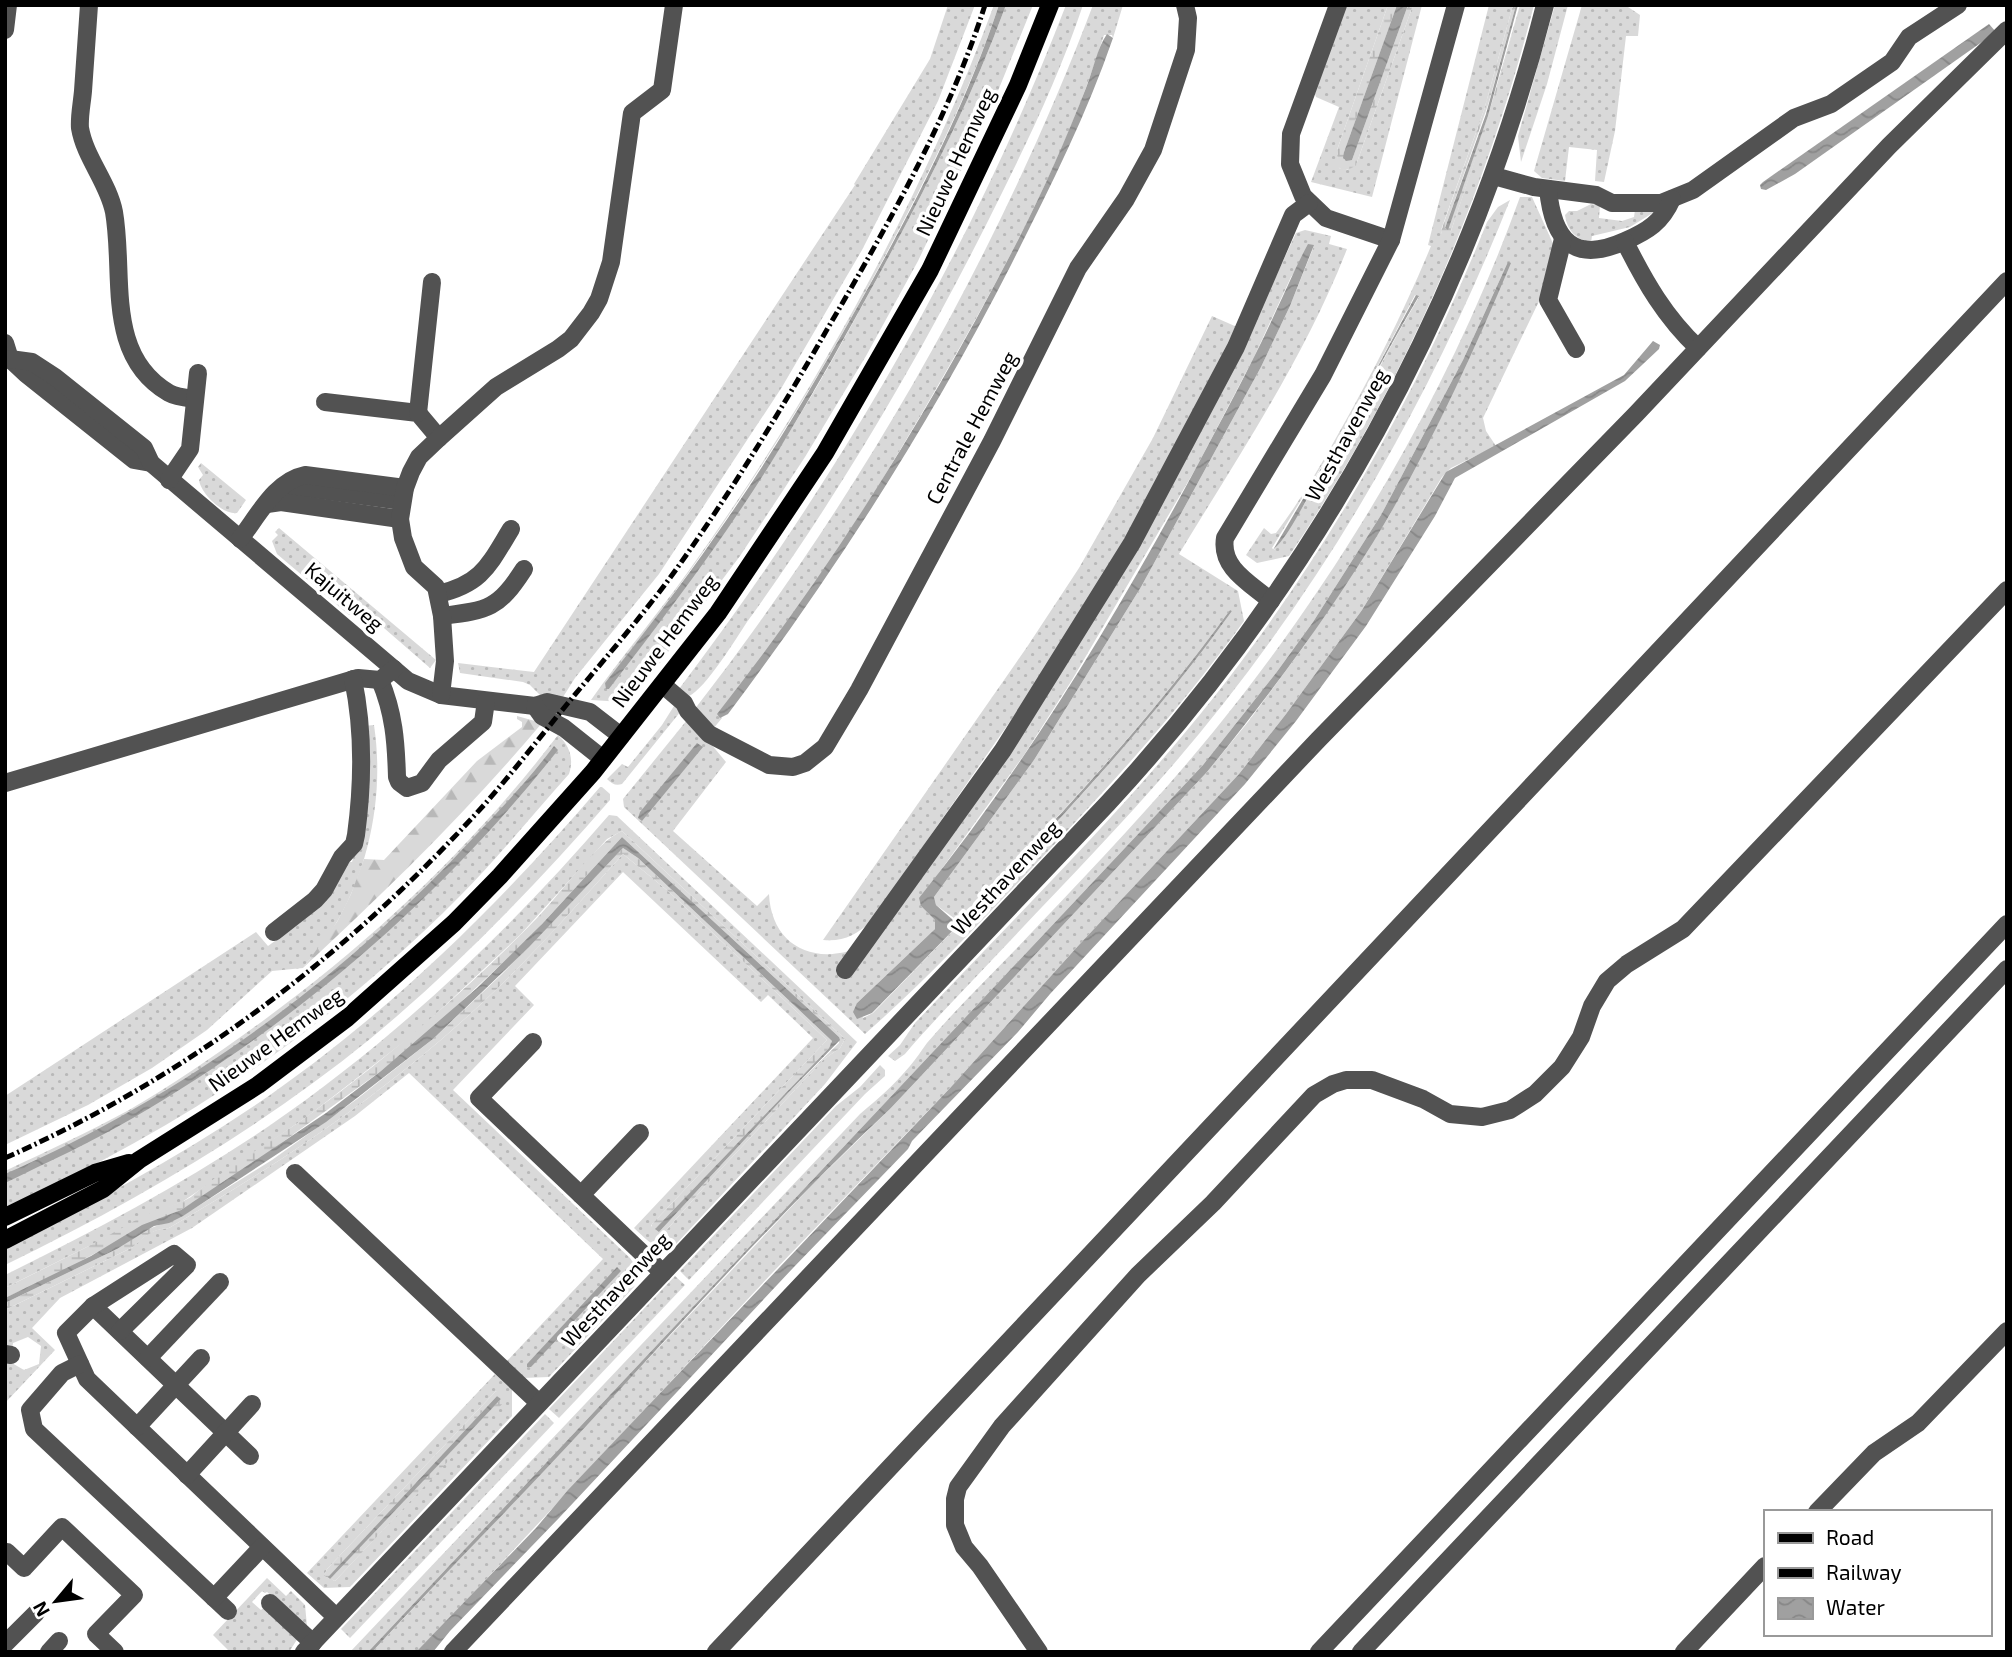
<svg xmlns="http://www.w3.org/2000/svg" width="2012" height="1657" font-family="'Exo 2',sans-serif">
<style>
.grass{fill:url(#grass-dots);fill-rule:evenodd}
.forest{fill:url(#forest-firs)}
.wetland{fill:url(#wetland-marsh);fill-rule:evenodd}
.water{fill:url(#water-waves)}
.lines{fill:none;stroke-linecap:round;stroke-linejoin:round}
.minor{stroke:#525252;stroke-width:18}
.major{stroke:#000;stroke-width:18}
.rail{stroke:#000;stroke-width:5;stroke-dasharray:10 3.5 2 3.5;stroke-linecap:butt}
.labels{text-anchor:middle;stroke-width:7;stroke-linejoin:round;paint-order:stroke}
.street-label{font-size:21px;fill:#000;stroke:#fff}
</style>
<defs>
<pattern id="grass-dots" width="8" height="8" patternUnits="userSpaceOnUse" patternTransform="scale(1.75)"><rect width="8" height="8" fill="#d9d9d9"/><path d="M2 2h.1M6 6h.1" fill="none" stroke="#b8b8b8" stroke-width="1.8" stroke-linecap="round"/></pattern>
<pattern id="forest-firs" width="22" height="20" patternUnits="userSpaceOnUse" patternTransform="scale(1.75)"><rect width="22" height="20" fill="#d9d9d9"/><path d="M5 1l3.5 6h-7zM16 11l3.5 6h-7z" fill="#b8b8b8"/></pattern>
<pattern id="wetland-marsh" width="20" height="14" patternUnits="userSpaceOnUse" patternTransform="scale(1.75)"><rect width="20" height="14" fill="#d9d9d9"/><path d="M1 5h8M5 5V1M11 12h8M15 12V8" fill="none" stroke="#b8b8b8"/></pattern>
<pattern id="water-waves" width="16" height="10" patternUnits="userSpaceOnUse" patternTransform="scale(1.75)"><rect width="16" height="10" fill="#a0a0a0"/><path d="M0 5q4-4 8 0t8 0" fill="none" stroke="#888"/></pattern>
</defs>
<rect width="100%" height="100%" fill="#fff"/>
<g class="grass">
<polygon points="948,5 975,5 938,101 862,250 782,387 659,574 575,678 563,697 540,695 530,685 523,682 460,673 458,663 534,672 855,185 854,184 930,59"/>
<path d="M994,5H999C968,97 924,184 878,269C799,415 709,553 605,683L609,689C669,610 728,531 780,447C816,391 848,332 880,273C927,186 972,98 1006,5H1033L991,108L918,261L866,356L805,457L740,556L638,692L623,702L591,700C622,656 658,614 690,569C813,397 920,204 994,5Z"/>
<path d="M1066,5H1083C1058,80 1022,153 987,223C917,362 838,496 747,622C736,639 705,689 689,696L679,689C838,479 971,251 1066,5Z"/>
<path d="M1093,5H1123L1113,38L1112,35H1104C1067,154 1006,267 944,375C877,492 804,609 718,713L722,718L713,729L694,710C860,496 997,258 1093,5Z"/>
<polygon points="1345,5 1388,5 1337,150 1339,168 1347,170 1356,165 1413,5 1422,5 1372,197 1311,182 1339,107 1316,97 1315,94"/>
<path d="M1489,5H1513L1484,110L1441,230L1442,234L1451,231L1489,117L1520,5H1534C1484,200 1402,389 1289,556L1257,563L1246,555L1264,528L1271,534L1276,533C1301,500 1321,465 1341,429C1375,369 1405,309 1431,246L1428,245ZM1415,295L1419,297C1369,380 1331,471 1274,550L1272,548L1347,424Z"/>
<polygon points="1555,5 1568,5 1547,84 1521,162 1518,136"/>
<polygon points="1582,5 1625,5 1640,15 1638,36 1626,36 1615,131 1604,182 1595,181 1597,150 1569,147 1565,181 1542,178 1534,171"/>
<path d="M1520,197H1532L1555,248L1553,272L1483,418L1486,431L1496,446L1451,468L1442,477L1362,610L1286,714L1239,774L1078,946L951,1087L774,1271L449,1619L416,1652H372L812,1185L890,1109L1207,772L1248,722L1304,646L1388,518L1418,461L1442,415L1508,262L1463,360L1381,515L1313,622L1276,673L1203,765L368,1652H350L860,1114C878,1099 895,1084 910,1066C916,1059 921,1051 927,1043C955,1010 987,979 1017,948C1084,877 1152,807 1214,731C1343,572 1450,391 1520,197Z"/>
<path d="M1510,200C1428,406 1317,598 1172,766C1114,833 1052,896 991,961C962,992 932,1022 905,1054L895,1061L888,1056L900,1045L915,1023C1016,916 1123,812 1214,697C1328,552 1419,392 1487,222L1498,207Z"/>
<path d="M1591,204L1600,205L1599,218L1622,221L1634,217L1635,210L1656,211L1630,227L1592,236L1591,243C1576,239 1567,231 1565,215L1569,211H1577Z"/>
<path d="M1305,230L1331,236L1329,244L1347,249C1305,357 1239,455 1179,554L1238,591L1244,621C1180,710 1107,789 1032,868C978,925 924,982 865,1034L624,807L623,799L687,720L706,738L726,762L673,831L757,906L769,894C771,940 806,963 849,951L836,972L846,979L1021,732L1271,287L1296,233ZM1314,246L1290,306L1261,367L1141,587L1034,760L934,897L936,905L958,921C1054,822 1149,722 1230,610L1232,611C1127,757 998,884 873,1013L863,1018L857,1003L935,929V920L921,906L933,881L1024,755L1072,680L1196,468L1254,357L1291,277Z"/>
<path d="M1212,316L1237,327L1172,459L1050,664L871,921C857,935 843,942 823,940L1027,647L1079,568L1153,438Z"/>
<path d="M201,463L246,500L237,513C223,515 201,494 199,480L203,475L198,467Z"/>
<polygon points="279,528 436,660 430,668 369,615 349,615 277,554 272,541 278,535 275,532"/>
<path d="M674,706L681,711L622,784C616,786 612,784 607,779L622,764L628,767L662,725Z"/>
<path d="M374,725C384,791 371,862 338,920C329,937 314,953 303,968L272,971L207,1030L152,1068L88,1105L5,1145V1096L256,932L268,946C307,919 326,906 347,862H352L358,843L364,726Z"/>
<path d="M558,735C570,746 574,759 569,774C532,815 498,858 459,897C328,1029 175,1133 5,1207V1171C47,1151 89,1132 129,1110C172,1085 213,1057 253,1028C368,945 471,849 558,735Z"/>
<path d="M600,787H602L610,794V800C535,886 457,967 370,1039C258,1130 134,1202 5,1265V1247C91,1204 174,1160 254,1106C385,1017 497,907 600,787Z"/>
<path d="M609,815L617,816L857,1042L825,1084L676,1244C657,1253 647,1240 634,1228L813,1038L768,995L761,1002L623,872L515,986L534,1005L453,1090L630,1258C637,1267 640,1276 634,1287L549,1377L523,1378L506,1362L603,1259L409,1073L355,1116L192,1228L60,1298L32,1328L55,1350L5,1403V1359L24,1370L39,1364L41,1346L28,1337L13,1343L12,1351L5,1350V1310L133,1247C144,1236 152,1229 169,1228C292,1157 410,1076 511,975C550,936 587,894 623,854L668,891L827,1040L652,1224L651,1226L663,1234L707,1184L823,1060L840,1048L845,1039L622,831L607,839L520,935L419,1030L308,1116L182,1202L159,1211L5,1288V1275C96,1230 185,1183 269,1126C397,1038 508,932 609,815Z"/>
<polygon points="880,1065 885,1070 885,1076 865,1094 689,1280 680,1271 836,1106 860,1087"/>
<polygon points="675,1276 685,1285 559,1418 549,1409"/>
<path d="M495,1374L512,1390V1416L350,1587L324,1588L307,1573ZM496,1391L504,1401L335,1581L324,1576L327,1569Z"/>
<polygon points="545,1414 554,1423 350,1638 341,1629"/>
<polygon points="267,1578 286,1596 291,1591 305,1605 307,1626 267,1592 265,1593 262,1591 252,1602 261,1610 266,1605 298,1638 289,1652 230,1652 213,1635"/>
</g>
<path class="forest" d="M517,716L542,723C468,811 387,890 303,968L337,922L351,894L364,859L384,860L477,761L522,727V722L517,719Z"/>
<g class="wetland">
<path d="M1388,5H1397L1344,152V160H1352L1408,5H1413L1356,165C1350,170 1344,172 1338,167L1337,150Z"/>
<polygon points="1513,5 1516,5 1488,105 1445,228 1447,229 1488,116 1520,5 1490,116 1451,231 1446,235 1442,234 1441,231 1484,110"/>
<path d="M622,831L845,1039L840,1048L823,1060L707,1184L663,1234H653L651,1229L652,1224L827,1040L668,891L623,854C586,895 550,936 511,975C410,1076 292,1157 169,1228C152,1229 144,1237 133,1247L5,1310V1303L117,1249L146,1230L182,1216L272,1160L357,1099L433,1039L502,974L623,848L638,858L832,1041L829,1048L656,1228L659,1232L788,1093L839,1043V1037L622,837L529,938L430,1031L381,1071L251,1165L181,1210L134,1230L127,1236L57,1274L5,1298V1288C49,1266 93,1245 136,1220C153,1209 174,1207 191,1197C227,1166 270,1143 309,1115C390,1056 467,990 537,918C559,896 597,841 622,831Z"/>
<path d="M496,1391L503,1395L505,1401L335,1581L324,1576L327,1569ZM497,1396L501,1399L329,1578V1576Z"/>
</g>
<g class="water">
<path d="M999,5H1006C972,98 927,186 880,273C848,332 815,390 780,448C729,532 669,611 609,689H606L605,683C643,634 681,586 716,535C772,456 821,372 868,288C919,197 966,104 999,5Z"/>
<polygon points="1397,5 1408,5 1352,160 1346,161 1343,158 1344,152"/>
<polygon points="1516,5 1518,5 1488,116 1448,230 1445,228 1486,114"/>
<polygon points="1989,24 1996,32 1795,174 1766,190 1761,189 1760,185 1763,182"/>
<path d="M1107,34L1113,38C1086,117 1048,191 1011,265C930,424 835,572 728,714L720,718L717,714C834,566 933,406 1019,238C1044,189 1066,139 1086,88C1093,71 1097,48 1107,34Z"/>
<path d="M1308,244L1314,245L1290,306L1261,367L1141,587L1034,760L934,897L936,905L953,920L958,921C1055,822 1149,722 1230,610L1232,611C1127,757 998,884 872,1013L857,1019L853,1012L857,1003L935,929V920L921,906L919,898C1026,765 1116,617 1197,466C1224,415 1252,364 1276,311C1287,288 1296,266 1308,244Z"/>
<path d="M1508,262L1511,263C1474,351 1434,439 1386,521C1333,610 1272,692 1207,772L890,1109C784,1208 687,1317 588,1424C517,1501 443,1575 372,1652H368L1203,765L1276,673L1313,622L1381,515L1463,360Z"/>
<path d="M1416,295L1419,296C1382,358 1350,424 1314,487C1303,505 1288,537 1273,550L1347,424Z"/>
<polygon points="1653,341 1660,345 1659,349 1625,381 1455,478 1435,516 1366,626 1296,721 1245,784 1050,994 1018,1032 912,1141 908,1149 793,1268 559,1518 450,1631 433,1652 416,1652 536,1528 568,1490 951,1087 1078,946 1239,774 1286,714 1362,610 1446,472 1624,375"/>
<polygon points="697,743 703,747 642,821 638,818 640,812"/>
<path d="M554,746L558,750C442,897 295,1024 133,1118C92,1142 48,1162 5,1183V1174C183,1096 342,980 474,837C502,808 530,778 554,746Z"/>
<polygon points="622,837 839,1037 840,1040 788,1093 659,1232 655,1229 829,1048 832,1041 638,858 623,848 529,947 433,1039 326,1122 183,1216 169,1223 154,1226 117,1249 5,1303 5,1298 91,1256 142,1225 181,1210 326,1113 381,1071 477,988 542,924"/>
<polygon points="617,1267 621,1271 531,1367 527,1367 527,1364"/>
<polygon points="497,1396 501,1399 330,1579 328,1577"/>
</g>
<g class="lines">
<g class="minor">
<path d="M89,5C87,34 85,62 83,91C82,103 79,117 80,128C85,158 108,182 114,212C125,275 104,355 169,393C176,397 187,398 195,399"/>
<polyline points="1338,5 1291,134 1290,164 1303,196 1326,218 1391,240"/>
<polyline points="5,30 8,5"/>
<polyline points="1494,176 1534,187 1596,195 1612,203 1661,203 1693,190 1794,118 1831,104 1892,62 1909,37 1958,5"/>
<path d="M1548,189C1553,241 1574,264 1625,241C1648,231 1662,222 1672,199"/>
<polyline points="1563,239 1548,300 1576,349"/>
<path d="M1625,242C1645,282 1665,317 1698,348"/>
<polyline points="5,343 10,359 26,374 134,460 151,463"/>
<polyline points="5,360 10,359 32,362 55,377 144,448 151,463 408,681 441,695 535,706 547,702 590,712 621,736"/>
<polyline points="325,402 418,413 439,438"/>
<polyline points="418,413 432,282"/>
<polyline points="169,480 190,449 198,373"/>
<polyline points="284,489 298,487 402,501"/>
<polyline points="267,504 281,502 400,519"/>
<path d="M240,539C258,516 275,481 305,475L405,488"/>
<path d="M438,594C482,584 489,565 511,529"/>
<path d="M1271,601C1250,583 1220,568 1225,538L1323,375L1391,240L1456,5"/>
<path d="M442,616C489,610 498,609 524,569"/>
<path d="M380,680C394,713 396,742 397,777L399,782L407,788L422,783L439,760L483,722L486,701"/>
<polyline points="663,685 684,703 688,711 709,734 769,765 793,767 805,763 825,747 859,690 992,441 1078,268 1126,199 1153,150 1186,50 1188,18 1185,5"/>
<polyline points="441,695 445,661 442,616 436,587 414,567 403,538 400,519 405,488 411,472 419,457 439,438 496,387 558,349 571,339 591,313 599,299 611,262 632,113 662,90 674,5"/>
<polyline points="535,706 542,716 564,728 603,759"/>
<polyline points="5,783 358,678 380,680 394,669"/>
<path d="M274,932L315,900L324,890L342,857L354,844L356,835C363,783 364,731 353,679"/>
<polyline points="845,970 1003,750 1132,543 1236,347 1293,215 1309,203"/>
<polyline points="533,1042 479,1098 663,1273"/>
<polyline points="295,1173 539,1403"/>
<polyline points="581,1195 640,1133"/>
<polyline points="93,1306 250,1456"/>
<polyline points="120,1331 187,1265 174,1254 93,1306 66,1333 87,1379 336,1617"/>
<polyline points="5,1354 11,1355"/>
<polyline points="148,1358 220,1282"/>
<polyline points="80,1364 62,1373 30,1410 34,1429 228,1611"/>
<polyline points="137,1427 201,1358"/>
<polyline points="187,1475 252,1404"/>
<polyline points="1817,1512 1874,1453 1918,1423 2007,1331"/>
<polyline points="5,1554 7,1552 24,1568 62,1527 134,1595 96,1634 115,1652"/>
<polyline points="214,1598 262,1547"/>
<polyline points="270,1603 313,1643"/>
<polyline points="5,1644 36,1613"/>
<polyline points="49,1652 59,1641"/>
<path d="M304,1652L1108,803C1317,577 1469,303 1545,5"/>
<polyline points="453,1652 1318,740 1636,414 1889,146 2007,30"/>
<polyline points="716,1652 2007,281"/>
<polyline points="1039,1652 980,1566 964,1547 955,1525 955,1499 958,1487 1002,1426 1138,1275 1213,1203 1314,1095 1333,1084 1346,1080 1372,1080 1423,1099 1450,1114 1482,1117 1510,1110 1535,1094 1562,1067 1581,1037 1592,1006 1607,981 1627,964 1683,929 2007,590"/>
<polyline points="1319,1652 2007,924"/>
<polyline points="1361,1652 2007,969"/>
<polyline points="1684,1652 1765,1566"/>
</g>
<g class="major">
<polyline points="5,1217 95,1173 129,1163"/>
<polyline points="5,1240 103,1189 139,1160 258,1085 347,1018 454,923 500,876 593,772 718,613 825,453 930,270 1018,85 1050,5"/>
</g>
<path class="rail" d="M5,1158C188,1077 350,953 484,805C513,772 540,737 568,703C606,657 646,612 680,564C732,490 780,412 825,333C886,228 948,121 985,5"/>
</g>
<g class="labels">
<g class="street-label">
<text transform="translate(956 162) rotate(-65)" y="7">Nieuwe Hemweg</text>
<text transform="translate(972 428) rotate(-62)" y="7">Centrale Hemweg</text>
<text transform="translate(1347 435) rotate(-61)" y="7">Westhavenweg</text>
<text transform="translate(344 597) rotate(40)" y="7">Kajuitweg</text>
<text transform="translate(665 641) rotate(-53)" y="7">Nieuwe Hemweg</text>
<text transform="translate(1006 878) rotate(-47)" y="7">Westhavenweg</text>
<text transform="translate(276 1040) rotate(-36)" y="7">Nieuwe Hemweg</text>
<text transform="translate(616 1290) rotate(-47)" y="7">Westhavenweg</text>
</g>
</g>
<rect width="2012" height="1657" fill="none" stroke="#000000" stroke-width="14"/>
<rect x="1764" y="1510" width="228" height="126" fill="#ffffff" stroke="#999999" stroke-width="2"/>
<rect x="1778" y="1533" width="35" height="10" fill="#000000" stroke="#999999" stroke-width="2"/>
<text x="1826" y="1545" font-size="21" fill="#000000">Road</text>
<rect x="1778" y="1568" width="35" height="10" fill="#000000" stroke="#999999" stroke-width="2"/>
<text x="1826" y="1580" font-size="21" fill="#000000">Railway</text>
<rect x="1778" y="1598" width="35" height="21" fill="url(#water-waves)" stroke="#999999" stroke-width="2"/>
<text x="1826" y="1615" font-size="21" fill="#000000">Water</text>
<g transform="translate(56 1601) rotate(241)" stroke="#ffffff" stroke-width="5" paint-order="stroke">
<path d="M0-5L12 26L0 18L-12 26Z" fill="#000000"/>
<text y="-10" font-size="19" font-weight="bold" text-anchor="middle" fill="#000000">N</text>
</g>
</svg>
